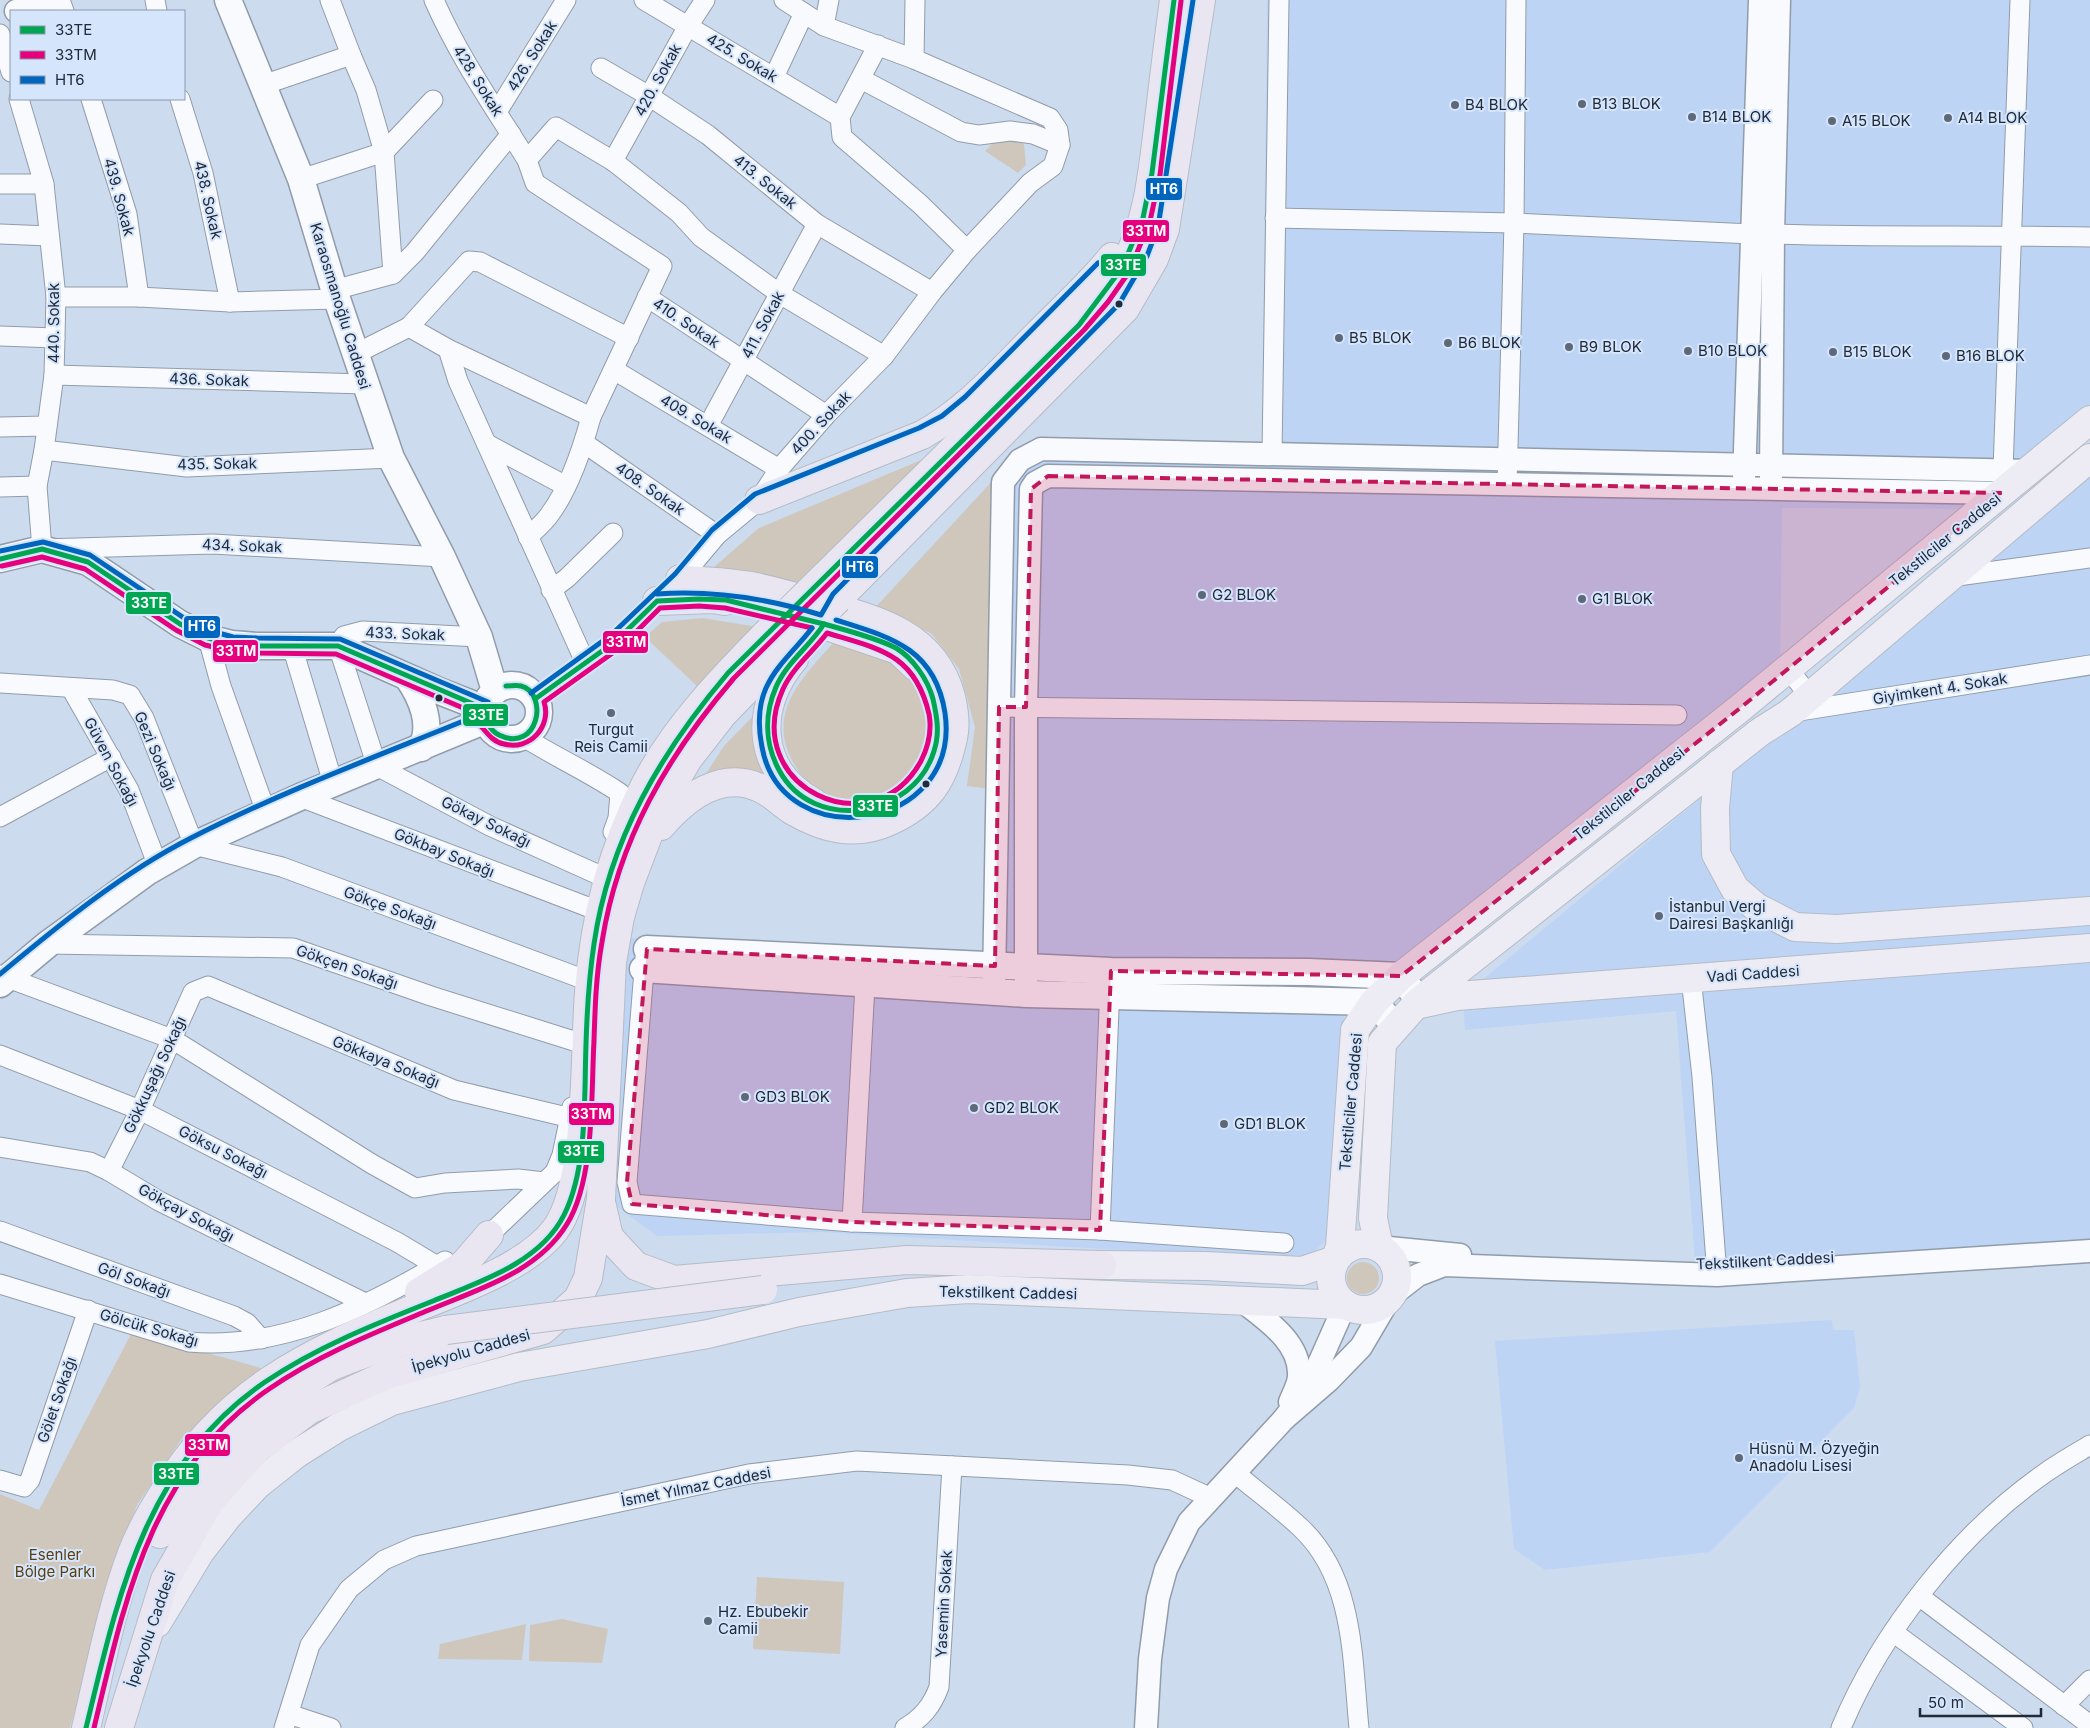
<svg xmlns="http://www.w3.org/2000/svg" width="2090" height="1728" font-family="Inter,sans-serif">
<style>
.built{fill:#bdd4f5}
.green{fill:#cfc7bc}
.lines{fill:none;stroke-linecap:round;stroke-linejoin:round}
.minor-casing{stroke:#919cab;stroke-width:21}
.tertiary-casing{stroke:#919cab;stroke-width:25}
.secondary-casing{stroke:#919cab;stroke-width:29}
.primary-casing{stroke:#b4bcc6;stroke-width:30}
.trunk-casing{stroke:#b4bcc6;stroke-width:30}
.minor{stroke:#f8fafd;stroke-width:19}
.tertiary{stroke:#f8fafd;stroke-width:22}
.secondary{stroke:#f8fafd;stroke-width:26}
.primary{stroke:#edebf4;stroke-width:28}
.trunk{stroke:#eae6f1;stroke-width:28}
.trunk-bridge-casing{stroke:#b4bcc6;stroke-width:30;stroke-linecap:butt}
.trunk-bridge{stroke:#eae6f1;stroke-width:28}
.bus-1-casing{stroke:#d5e5fc;stroke-width:9}
.bus-2-casing{stroke:#d5e5fc;stroke-width:9}
.bus-3-casing{stroke:#d5e5fc;stroke-width:9}
.bus-1{stroke:#00a651;stroke-width:5}
.bus-2{stroke:#e5007d;stroke-width:5}
.bus-3{stroke:#0065bd;stroke-width:5}
.marked{fill:#c2185b;fill-opacity:0.2;stroke:#c2185b;stroke-width:4;stroke-dasharray:10 6;stroke-linejoin:round}
.poi-dot{fill:#5d6878;stroke:#d5e5fc;stroke-width:2}
.bus-dot{fill:#202a38;stroke:#d5e5fc;stroke-width:2}
.labels{text-anchor:middle;stroke-width:4;stroke-linejoin:round;paint-order:stroke}
.street-label{font-size:15px;fill:#202a38;stroke:#d5e5fc}
.poi-label{font-size:15px;fill:#202a38;stroke:#d5e5fc;text-anchor:start}
.park-label{font-size:15px;fill:#5a3e0e;stroke:#d5e5fc}
.line-badge{stroke:#d5e5fc;stroke-width:2}
.badge-label{font-size:14px;text-anchor:middle;font-weight:bold;fill:#fff}
</style>
<rect width="100%" height="100%" fill="#cddbef"/>
<g class="built">
<polygon points="1267,0 2090,0 2090,409 1969,509 1782,508 1780,662 1345,1006 1326,1240 1311,1255 1273,1259 820,1232 657,1236 612,1203 621,982 629,938 989,950 996,477 1036,440 1262,446"/>
<polygon points="2090,474 2090,1261 1697,1288 1676,1011 1465,1030 1463,996"/>
<polygon points="1832,1320 1833,1330 1854,1330 1860,1387 1854,1408 1710,1552 1545,1570 1514,1549 1495,1341"/>
</g>
<g class="green">
<polygon points="1016,136 1024,144 1026,165 1018,173 985,151 996,140"/>
<polygon points="938,453 798,587 706,574 759,528"/>
<polygon points="996,477 991,789 967,786 975,727 959,669 931,633 872,611"/>
<polygon points="702,618 758,627 699,688 645,637 662,622"/>
<path d="M833,643C857,650 887,654 906,672C916,680 922,692 927,703C956,787 836,841 793,762C766,713 802,678 833,643Z"/>
<polygon points="758,711 768,779 698,786 724,746"/>
<circle cx="1363" cy="1278" r="16"/>
<polygon points="132,1332 261,1368 182,1438 137,1505 108,1583 70,1728 0,1728 0,1494 39,1510"/>
<polygon points="757,1577 844,1582 840,1654 753,1649"/>
<polygon points="562,1619 608,1629 602,1663 529,1661 530,1625"/>
<polygon points="526,1624 522,1660 438,1659 440,1644"/>
</g>
<g class="lines">
<g class="minor-casing">
<g id="minor">
<polyline points="60,0 64,11"/>
<polyline points="155,0 157,11"/>
<polyline points="330,0 351,55"/>
<path d="M434,0C459,57 494,107 527,160"/>
<polyline points="644,0 840,117"/>
<polyline points="824,26 829,0"/>
<polyline points="0,34 11,72"/>
<polyline points="878,45 840,117 842,137 920,204 967,250"/>
<polyline points="914,59 915,0"/>
<polyline points="601,68 649,96 708,135 817,224 932,292"/>
<polyline points="774,77 804,13"/>
<polyline points="861,79 961,132 979,135 1010,131 1033,134 1060,145"/>
<polyline points="263,85 351,55 366,90 384,152 393,274"/>
<polyline points="19,99 44,184 56,297 54,375 44,450 37,486 42,549 213,544 442,557"/>
<polyline points="91,99 127,214 139,297"/>
<polyline points="180,99 203,173 230,302"/>
<polyline points="497,112 566,0"/>
<polyline points="613,161 688,26 705,0"/>
<polyline points="301,179 384,152 433,100"/>
<polyline points="0,184 44,184"/>
<polyline points="1275,218 1514,223 1752,234"/>
<polyline points="0,234 49,236"/>
<path d="M1773,234C1878,237 1984,235 2090,237"/>
<polyline points="334,290 393,274 415,252 511,134"/>
<polyline points="56,297 139,297 230,302 337,299"/>
<polyline points="647,297 826,415"/>
<polyline points="409,327 469,261 480,262 629,338"/>
<polyline points="0,336 55,338"/>
<polyline points="448,349 591,417"/>
<polyline points="355,354 409,327 448,349 458,381 586,664"/>
<polyline points="614,370 779,469"/>
<polyline points="54,375 364,384"/>
<polyline points="708,426 817,224"/>
<polyline points="0,427 47,426"/>
<polyline points="584,443 717,535"/>
<polyline points="487,444 566,486"/>
<polyline points="44,450 187,467 391,458"/>
<polyline points="1272,454 1279,0"/>
<polyline points="2003,470 2020,0"/>
<polyline points="1507,484 1514,223 1516,0"/>
<polyline points="0,487 37,486"/>
<path d="M528,537C535,530 544,523 550,514C570,487 582,450 591,417L662,266L535,183L527,160L556,127L613,161L679,213L701,237L780,294L884,356"/>
<polyline points="1950,577 2090,558"/>
<polyline points="551,590 567,578 613,533"/>
<polyline points="208,638 221,686 266,812"/>
<polyline points="292,646 333,783"/>
<polyline points="1788,668 1809,696"/>
<polyline points="0,683 113,690 130,695 144,718 194,845 282,867 583,979"/>
<polyline points="71,688 129,790 158,866"/>
<polyline points="535,699 616,641 680,579 717,535 759,500 779,469 826,415 884,356 932,292 967,250 1030,183 1053,166 1060,145 1058,130 1050,118 914,59 824,26 784,0"/>
<polyline points="999,707 1677,715"/>
<polyline points="1793,712 2090,665"/>
<path d="M522,736C555,757 589,772 620,793L618,818L613,832"/>
<polyline points="373,754 338,646 344,636 363,631 479,637"/>
<polyline points="375,765 490,826 599,875"/>
<polyline points="300,797 588,907"/>
<polyline points="0,817 111,757"/>
<polyline points="48,944 293,948 431,996 577,1042"/>
<polyline points="645,958 627,1182 632,1204 852,1222 1100,1230 1284,1243"/>
<polyline points="0,975 172,1039 372,1164 415,1188 445,1183 518,1179 544,1182"/>
<polyline points="1691,978 1702,1077 1717,1275"/>
<polyline points="0,1055 140,1110 397,1242 437,1266"/>
<polyline points="0,1147 90,1162 109,1171 159,1201 365,1303"/>
<polyline points="109,1171 140,1110 193,992 208,986 454,1090 571,1118"/>
<polyline points="852,1222 865,985"/>
<polyline points="1100,1230 1110,985"/>
<polyline points="0,1231 234,1316 247,1323 261,1339"/>
<polyline points="480,1241 489,1235 555,1172 562,1155 572,1107"/>
<path d="M0,1284L189,1342C282,1350 367,1307 445,1261"/>
<path d="M1234,1472C1256,1491 1280,1508 1301,1528C1355,1579 1352,1660 1359,1728"/>
<polyline points="0,1480 24,1487 30,1480 88,1310"/>
<polyline points="1919,1596 2090,1725"/>
<polyline points="1893,1632 2023,1728"/>
<polyline points="2064,1706 2090,1680"/>
<polyline points="289,1714 331,1728"/>
<polyline points="284,1728 310,1645 349,1589 384,1560 416,1546 749,1474 857,1461 1128,1475 1172,1480 1211,1498"/>
<path d="M905,1728C922,1718 932,1706 939,1687L952,1466"/>
<path d="M1841,1728C1881,1632 1959,1533 2045,1473C2059,1463 2075,1454 2090,1445"/>
</g>
</g>
<g class="tertiary-casing">
<g id="tertiary">
<polyline points="16,11 48,0"/>
<polyline points="1771,478 1773,234 1779,0"/>
<polyline points="1744,480 1760,0"/>
<polyline points="994,983 1003,482 1020,460 1041,449 2030,471"/>
<polyline points="1026,983 1026,707 1031,489 1035,483 1048,476 2003,493"/>
<polyline points="1379,1247 1460,1255"/>
<path d="M1242,1301C1265,1319 1301,1342 1299,1376C1299,1384 1293,1394 1290,1402"/>
<polyline points="1284,1419 1328,1381 1361,1347 1391,1296 1418,1275 1444,1265 1717,1275 2090,1251"/>
<polyline points="1146,1728 1150,1659 1158,1598 1166,1569 1189,1522 1284,1419 1309,1386 1345,1305"/>
</g>
</g>
<g class="secondary-casing">
<g id="secondary">
<polyline points="228,0 301,179 337,299 391,458 442,557 479,637 495,691"/>
<polyline points="0,559 42,549 88,562 180,624 208,638 232,644 257,646 338,646 439,691 485,709"/>
<path d="M408,678C421,697 434,725 421,748"/>
<circle cx="512" cy="712" r="27"/>
<polyline points="647,949 1111,971 1309,972 1401,976 1419,1001"/>
<polyline points="643,969 1026,994 1374,1002 1396,1027"/>
<polyline points="0,984 48,944 147,872 194,845 300,797 486,720"/>
</g>
</g>
<g class="primary-casing">
<g id="primary">
<polyline points="1719,764 1715,808 1716,854 1735,889 1756,907 1795,927 1837,929 2090,911"/>
<polyline points="1420,1004 1457,996 2090,948"/>
<circle cx="1364" cy="1277" r="33"/>
<polyline points="1379,1247 1373,1218 1382,1043 1419,1001 1760,732 1790,713 2090,458"/>
<polyline points="1335,1260 1340,1247 1355,1030 1374,1002 1401,976 1739,709 2090,420"/>
<polyline points="1102,1265 1206,1266 1302,1271 1335,1260"/>
<polyline points="157,1623 200,1552 228,1516 257,1485 296,1454 339,1427 392,1401 519,1367 708,1334 799,1312 907,1293 969,1289 1345,1305"/>
</g>
</g>
<g class="trunk-casing">
<g id="trunk">
<path d="M759,500L922,435C967,410 999,373 1035,337C1061,310 1089,286 1112,257"/>
<path d="M838,563L1079,325C1100,301 1121,277 1133,247C1149,210 1153,168 1158,128C1163,86 1168,43 1174,0"/>
<polyline points="838,599 1125,309 1154,259 1165,229 1201,0"/>
<polyline points="657,601 713,599 725,601"/>
<polyline points="818,623 898,650 916,667"/>
<path d="M794,659C754,706 755,770 813,802"/>
<path d="M661,826C686,797 723,769 762,789C774,795 782,804 793,811C824,829 855,837 890,821C929,803 944,780 953,738C956,726 954,710 951,697C934,631 871,618 813,602C790,596 767,588 743,585C722,581 701,582 680,579"/>
<polyline points="602,1206 609,1237 636,1266 674,1280 907,1260 1102,1265"/>
<polyline points="419,1292 463,1265 489,1235"/>
<path d="M160,1534C201,1468 259,1408 327,1369C335,1364 346,1361 355,1357C385,1346 415,1337 446,1330"/>
<path d="M86,1728C100,1670 111,1609 132,1553C140,1532 152,1511 164,1492C225,1391 306,1354 411,1310C454,1292 526,1268 555,1230C590,1183 584,1052 589,992C594,920 612,850 645,785C675,727 722,679 766,634"/>
<polyline points="119,1728 165,1580 210,1501 257,1449 309,1410 386,1375 543,1330 578,1299 588,1278 601,1199 612,962 620,917 630,883 657,812 688,759 723,714 783,652"/>
</g>
</g>
<use href="#minor" class="minor"/>
<use href="#tertiary" class="tertiary"/>
<use href="#secondary" class="secondary"/>
<use href="#primary" class="primary"/>
<use href="#trunk" class="trunk"/>
<g class="trunk-bridge-casing">
<g id="trunk-bridge">
<polyline points="766,634 838,563"/>
<polyline points="783,652 838,599"/>
<polyline points="446,1330 763,1290"/>
</g>
</g>
<use href="#trunk-bridge" class="trunk-bridge"/>
<g class="bus-1-casing">
<g id="bus-1">
<path d="M0,559L42,549L88,562L180,624L208,638L232,644L257,646H338L485,709C485,719 489,730 499,735C539,754 549,693 521,686C517,685 511,686 506,686"/>
<path d="M824,624C845,630 877,638 896,648C913,658 928,680 933,699C937,717 940,733 934,751C914,818 813,834 779,770C765,744 764,715 776,687C787,662 810,646 824,624Z"/>
<polyline points="535,699 616,641 657,601 699,599 726,600 824,624"/>
<path d="M86,1728C118,1596 145,1464 265,1382C317,1347 375,1324 433,1301C479,1282 540,1263 564,1215C588,1167 584,1096 586,1044C587,1011 589,977 594,944C609,840 661,752 728,673L1079,325L1122,268L1143,218L1152,173L1174,0"/>
</g>
</g>
<g class="bus-2-casing">
<g id="bus-2">
<polyline points="2,566 42,557 85,569 176,630 205,645 231,651 256,653 336,654 482,716"/>
<path d="M827,633C880,649 915,654 929,714C932,730 928,747 921,761C872,850 739,786 783,689C793,667 813,652 827,633Z"/>
<path d="M480,725C487,733 493,742 504,744C530,751 552,726 544,702L621,647L660,608L699,606L725,608L812,628"/>
<path d="M94,1728C125,1599 151,1469 269,1389C318,1355 374,1333 429,1310C479,1289 538,1272 567,1224C595,1179 591,1093 594,1041C595,1008 596,975 602,942C618,840 668,755 734,678L1084,330L1108,302L1129,272L1150,221L1160,175L1181,1"/>
</g>
</g>
<g class="bus-3-casing">
<g id="bus-3">
<polyline points="0,551 43,542 90,555 184,618 211,631 233,637 257,638 340,639 488,702"/>
<path d="M657,594C714,590 766,598 821,615L833,594L1119,304L1147,256L1158,227L1193,0"/>
<path d="M812,628C797,648 777,664 766,688C758,706 758,727 762,747C782,857 962,832 945,713C935,648 890,637 836,620"/>
<polyline points="531,693 611,635 675,574 712,530 755,494 919,428 942,416 965,397 1098,263"/>
<path d="M0,974C59,925 122,873 191,838C285,790 386,753 483,713"/>
</g>
</g>
<use href="#bus-1" class="bus-1"/>
<use href="#bus-2" class="bus-2"/>
<use href="#bus-3" class="bus-3"/>
</g>
<path class="marked" d="M1048,476L2003,493L1739,709L1401,976L1111,971L1100,1230L852,1222L632,1204L627,1182L647,949L995,966L999,707H1026L1031,489Z"/>
<g class="poi-dot">
<circle cx="1582" cy="104" r="5"/>
<circle cx="1455" cy="105" r="5"/>
<circle cx="1692" cy="117" r="5"/>
<circle cx="1948" cy="118" r="5"/>
<circle cx="1832" cy="121" r="5"/>
<circle cx="1339" cy="338" r="5"/>
<circle cx="1448" cy="343" r="5"/>
<circle cx="1569" cy="347" r="5"/>
<circle cx="1688" cy="351" r="5"/>
<circle cx="1833" cy="352" r="5"/>
<circle cx="1946" cy="356" r="5"/>
<circle cx="1202" cy="595" r="5"/>
<circle cx="1582" cy="599" r="5"/>
<circle cx="611" cy="713" r="5"/>
<circle cx="1659" cy="916" r="5"/>
<circle cx="745" cy="1097" r="5"/>
<circle cx="974" cy="1108" r="5"/>
<circle cx="1224" cy="1124" r="5"/>
<circle cx="1739" cy="1458" r="5"/>
<circle cx="708" cy="1621" r="5"/>
</g>
<g class="bus-dot">
<circle cx="1119" cy="304" r="4.5"/>
<circle cx="439" cy="698" r="4.5"/>
<circle cx="926" cy="784" r="4.5"/>
</g>
<g class="labels">
<g class="street-label">
<text transform="translate(532 56) rotate(-58)" y="5">426. Sokak</text>
<text transform="translate(742 58) rotate(31)" y="5">425. Sokak</text>
<text transform="translate(658 80) rotate(-61)" y="5">420. Sokak</text>
<text transform="translate(478 81) rotate(58)" y="5">428. Sokak</text>
<text transform="translate(765 182) rotate(39)" y="5">413. Sokak</text>
<text transform="translate(119 197) rotate(75)" y="5">439. Sokak</text>
<text transform="translate(208 200) rotate(77)" y="5">438. Sokak</text>
<text transform="translate(340 306) rotate(73)" y="5">Karaosmanoğlu Caddesi</text>
<text transform="translate(54 323) rotate(-90)" y="5">440. Sokak</text>
<text transform="translate(686 323) rotate(34)" y="5">410. Sokak</text>
<text transform="translate(763 325) rotate(-62)" y="5">411. Sokak</text>
<text transform="translate(209 380) rotate(2)" y="5">436. Sokak</text>
<text transform="translate(696 419) rotate(31)" y="5">409. Sokak</text>
<text transform="translate(821 423) rotate(-47)" y="5">400. Sokak</text>
<text transform="translate(217 464) rotate(-1)" y="5">435. Sokak</text>
<text transform="translate(650 489) rotate(35)" y="5">408. Sokak</text>
<text transform="translate(1945 540) rotate(-39)" y="5">Tekstilciler Caddesi</text>
<text transform="translate(242 546) rotate(2)" y="5">434. Sokak</text>
<text transform="translate(405 634) rotate(2)" y="5">433. Sokak</text>
<text transform="translate(1940 689) rotate(-9)" y="5">Giyimkent 4. Sokak</text>
<text transform="translate(155 751) rotate(67)" y="5">Gezi Sokağı</text>
<text transform="translate(111 762) rotate(62)" y="5">Güven Sokağı</text>
<text transform="translate(1629 794) rotate(-39)" y="5">Tekstilciler Caddesi</text>
<text transform="translate(486 822) rotate(26)" y="5">Gökay Sokağı</text>
<text transform="translate(444 853) rotate(22)" y="5">Gökbay Sokağı</text>
<text transform="translate(390 908) rotate(20)" y="5">Gökçe Sokağı</text>
<text transform="translate(347 967) rotate(19)" y="5">Gökçen Sokağı</text>
<text transform="translate(1753 974) rotate(-4)" y="5">Vadi Caddesi</text>
<text transform="translate(386 1062) rotate(22)" y="5">Gökkaya Sokağı</text>
<text transform="translate(155 1075) rotate(-65)" y="5">Gökkuşağı Sokağı</text>
<text transform="translate(1351 1102) rotate(-85)" y="5">Tekstilciler Caddesi</text>
<text transform="translate(223 1152) rotate(27)" y="5">Göksu Sokağı</text>
<text transform="translate(186 1213) rotate(28)" y="5">Gökçay Sokağı</text>
<text transform="translate(1765 1261) rotate(-3)" y="5">Tekstilkent Caddesi</text>
<text transform="translate(134 1280) rotate(20)" y="5">Göl Sokağı</text>
<text transform="translate(1008 1293) rotate(1)" y="5">Tekstilkent Caddesi</text>
<text transform="translate(149 1328) rotate(16)" y="5">Gölcük Sokağı</text>
<text transform="translate(471 1351) rotate(-16)" y="5">İpekyolu Caddesi</text>
<text transform="translate(57 1400) rotate(-71)" y="5">Gölet Sokağı</text>
<text transform="translate(696 1487) rotate(-11)" y="5">İsmet Yılmaz Caddesi</text>
<text transform="translate(944 1604) rotate(-87)" y="5">Yasemin Sokak</text>
<text transform="translate(151 1629) rotate(-71)" y="5">İpekyolu Caddesi</text>
</g>
<g class="poi-label">
<text x="1592" y="109">B13 BLOK</text>
<text x="1465" y="110">B4 BLOK</text>
<text x="1702" y="122">B14 BLOK</text>
<text x="1958" y="123">A14 BLOK</text>
<text x="1842" y="126">A15 BLOK</text>
<text x="1349" y="343">B5 BLOK</text>
<text x="1458" y="348">B6 BLOK</text>
<text x="1579" y="352">B9 BLOK</text>
<text x="1698" y="356">B10 BLOK</text>
<text x="1843" y="357">B15 BLOK</text>
<text x="1956" y="361">B16 BLOK</text>
<text x="1212" y="600">G2 BLOK</text>
<text x="1592" y="604">G1 BLOK</text>
<text x="611" y="735" text-anchor="middle">Turgut<tspan x="611" dy="17">Reis Camii</tspan></text>
<text x="1669" y="912">İstanbul Vergi<tspan x="1669" dy="17">Dairesi Başkanlığı</tspan></text>
<text x="755" y="1102">GD3 BLOK</text>
<text x="984" y="1113">GD2 BLOK</text>
<text x="1234" y="1129">GD1 BLOK</text>
<text x="1749" y="1454">Hüsnü M. Özyeğin<tspan x="1749" dy="17">Anadolu Lisesi</tspan></text>
<text x="718" y="1617">Hz. Ebubekir<tspan x="718" dy="17">Camii</tspan></text>
</g>
<g class="park-label">
<text x="55" y="1560">Esenler<tspan x="55" dy="17">Bölge Parkı</tspan></text>
</g>
</g>
<g class="line-badge">
<rect x="1145" y="177" width="38" height="24" rx="5" fill="#0065bd"/>
<rect x="1122" y="219" width="48" height="24" rx="5" fill="#e5007d"/>
<rect x="1100" y="253" width="47" height="24" rx="5" fill="#00a651"/>
<rect x="841" y="555" width="38" height="24" rx="5" fill="#0065bd"/>
<rect x="125" y="591" width="47" height="24" rx="5" fill="#00a651"/>
<rect x="183" y="615" width="38" height="24" rx="5" fill="#0065bd"/>
<rect x="602" y="630" width="47" height="24" rx="5" fill="#e5007d"/>
<rect x="212" y="639" width="47" height="24" rx="5" fill="#e5007d"/>
<rect x="462" y="703" width="47" height="24" rx="5" fill="#00a651"/>
<rect x="852" y="794" width="47" height="24" rx="5" fill="#00a651"/>
<rect x="568" y="1102" width="47" height="24" rx="5" fill="#e5007d"/>
<rect x="557" y="1140" width="48" height="24" rx="5" fill="#00a651"/>
<rect x="184" y="1433" width="47" height="24" rx="5" fill="#e5007d"/>
<rect x="153" y="1462" width="47" height="24" rx="5" fill="#00a651"/>
</g>
<g class="badge-label">
<text x="1164" y="194">HT6</text>
<text x="1146" y="236">33TM</text>
<text x="1123" y="270">33TE</text>
<text x="860" y="572">HT6</text>
<text x="149" y="608">33TE</text>
<text x="202" y="631">HT6</text>
<text x="626" y="647">33TM</text>
<text x="236" y="656">33TM</text>
<text x="486" y="720">33TE</text>
<text x="875" y="811">33TE</text>
<text x="591" y="1119">33TM</text>
<text x="581" y="1156">33TE</text>
<text x="208" y="1450">33TM</text>
<text x="176" y="1479">33TE</text>
</g>
<rect x="10" y="10" width="175" height="90" fill="#d5e5fc" stroke="#8d9aae"/>
<rect x="20" y="26" width="25" height="8" fill="#00a651" stroke="#8d9aae"/>
<text x="55" y="35" font-size="15" fill="#202a38">33TE</text>
<rect x="20" y="51" width="25" height="8" fill="#e5007d" stroke="#8d9aae"/>
<text x="55" y="60" font-size="15" fill="#202a38">33TM</text>
<rect x="20" y="76" width="25" height="8" fill="#0065bd" stroke="#8d9aae"/>
<text x="55" y="85" font-size="15" fill="#202a38">HT6</text>
<path d="M1920 1708v8h121v-8" fill="none" stroke="#202a38" stroke-width="2.5"/>
<text x="1928" y="1708" font-size="15" fill="#202a38" stroke="#d5e5fc" stroke-width="4" paint-order="stroke">50 m</text>
</svg>
